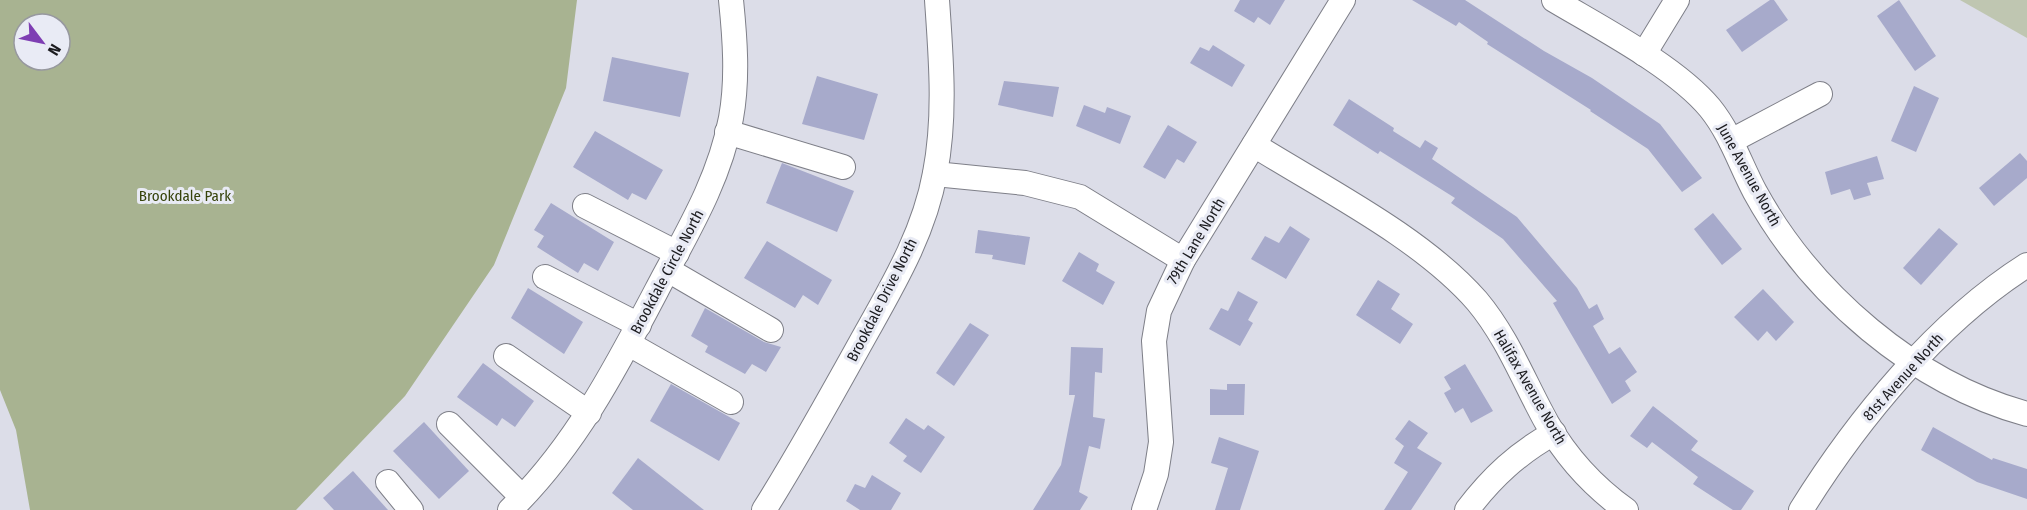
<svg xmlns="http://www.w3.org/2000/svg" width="2027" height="510" font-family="'Fira Sans Condensed',sans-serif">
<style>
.green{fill:#bfc6b1}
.forest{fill:#a8b391;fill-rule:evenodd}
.building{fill:#a7aacb}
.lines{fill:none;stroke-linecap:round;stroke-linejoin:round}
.minor-casing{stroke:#7e7f88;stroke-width:26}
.minor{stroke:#fff;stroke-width:24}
.labels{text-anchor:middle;stroke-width:6;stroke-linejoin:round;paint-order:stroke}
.street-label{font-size:15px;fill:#1b1b1f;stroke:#e9ebf5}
.park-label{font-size:15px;fill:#36430b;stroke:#e9ebf5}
</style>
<rect width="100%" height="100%" fill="#dcdde8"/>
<polygon class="green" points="1960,0 2027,0 2027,38"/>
<path class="forest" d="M0,0H577L566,88L494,265L405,396L296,510H30L16,430L0,390ZM24,24H60V60H24Z"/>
<g class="building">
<polygon points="1240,0 1285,0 1270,25 1258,17 1254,23 1234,11"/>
<polygon points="1412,0 1465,0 1544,51 1592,78 1660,124 1702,178 1682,192 1648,149 1590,111 1591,110 1487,44 1488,42 1459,22 1456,26"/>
<polygon points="1770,0 1774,0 1788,20 1742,52 1726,30"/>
<polygon points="1899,0 1936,56 1915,71 1877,16"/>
<polygon points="1213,45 1245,65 1232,87 1190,63 1200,47 1209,51"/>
<polygon points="612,57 689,73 680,117 603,101"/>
<polygon points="817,76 878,94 864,140 802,124"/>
<polygon points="1004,81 1059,87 1053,117 998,105"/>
<polygon points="1914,86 1939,98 1916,152 1891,141"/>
<polygon points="1349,99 1394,128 1393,131 1420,148 1425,140 1438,148 1432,159 1517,217 1577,288 1589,309 1597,304 1604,319 1593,326 1609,354 1620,347 1637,372 1625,381 1631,391 1612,404 1553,303 1557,301 1503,239 1451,203 1455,198 1380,151 1378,154 1333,125"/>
<polygon points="1084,105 1105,113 1107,107 1131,116 1120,144 1076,126"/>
<polygon points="1168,125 1197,142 1184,163 1177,159 1165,179 1143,167"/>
<polygon points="595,131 663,170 646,200 632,193 628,200 573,167"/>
<polygon points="2020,153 2027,161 2027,178 1994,206 1979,188"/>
<polygon points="1877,156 1884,179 1867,183 1871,195 1854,200 1850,189 1831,195 1825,172"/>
<polygon points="782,163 854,191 837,232 766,203"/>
<polygon points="551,203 614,242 598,271 584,263 578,273 537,247 544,236 534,230"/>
<polygon points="1713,213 1742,249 1722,265 1694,229"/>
<polygon points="1290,226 1310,239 1286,279 1251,259 1265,236 1279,243"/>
<polygon points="1939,228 1958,244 1921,285 1903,268"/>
<polygon points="978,230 1030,237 1025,265 992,259 993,255 975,253"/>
<polygon points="767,241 832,280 818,305 803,295 795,308 744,278"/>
<polygon points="1079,252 1099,264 1096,271 1115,282 1103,305 1062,281"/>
<polygon points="1378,280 1400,294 1391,309 1413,324 1400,344 1356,315"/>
<polygon points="528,288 583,322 564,354 511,318"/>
<polygon points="1763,289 1794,322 1776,341 1767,331 1758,341 1734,317"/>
<polygon points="1238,291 1258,302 1248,320 1253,323 1240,346 1209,329 1221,308 1228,311"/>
<polygon points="705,308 764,342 781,347 766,372 752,364 745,374 705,352 708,346 691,336"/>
<polygon points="970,323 989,335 954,386 936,373"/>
<polygon points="1071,347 1103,348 1102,373 1095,372 1093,417 1105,419 1100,449 1089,446 1079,492 1088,497 1080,510 1033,510 1061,465 1075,395 1069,395"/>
<polygon points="483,363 534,401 515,427 502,418 497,426 457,397"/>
<polygon points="1465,364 1493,411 1471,423 1463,408 1455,413 1444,393 1451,389 1444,377"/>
<polygon points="671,384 740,423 719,461 650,421"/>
<polygon points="1227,384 1245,384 1244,415 1210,415 1210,389 1227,390"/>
<polygon points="1653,406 1698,441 1691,450 1754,491 1741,510 1733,510 1693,484 1698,477 1652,442 1647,448 1630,436"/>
<polygon points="906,418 924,430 928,425 945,437 921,473 903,461 907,456 889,443"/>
<polygon points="1409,420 1428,433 1417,448 1442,463 1411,510 1384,510 1408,472 1394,463 1404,446 1395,439"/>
<polygon points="424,422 469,471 439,499 393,451"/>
<polygon points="1933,427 1992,460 1993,458 2027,469 2027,499 1977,482 1921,450"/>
<polygon points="1219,437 1259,451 1240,510 1215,510 1228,468 1211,463"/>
<polygon points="638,458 704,510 633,510 612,493"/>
<polygon points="353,471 388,510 334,510 323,498"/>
<polygon points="872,475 901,493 891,510 860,510 846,501 855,484 865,488"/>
</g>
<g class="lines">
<g class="minor-casing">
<g id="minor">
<path d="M1554,0C1601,28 1676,67 1710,108C1731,134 1740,164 1755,192C1811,294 1914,383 2027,414"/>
<polyline points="1644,54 1677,0"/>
<polyline points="727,132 843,167"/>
<polyline points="1731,141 1820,94"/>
<path d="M1254,145C1326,190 1422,238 1477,301C1508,338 1524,382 1547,423C1567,458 1594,487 1626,510"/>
<polyline points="935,174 1025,183 1080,197 1183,260"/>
<polyline points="585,206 677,253"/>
<polyline points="668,270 771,330"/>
<polyline points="545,277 639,325"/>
<polyline points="629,344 731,402"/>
<polyline points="506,356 589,413"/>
<polyline points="449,424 522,497"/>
<polyline points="388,482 411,510"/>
<path d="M510,510C577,445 619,362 662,280C690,228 720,177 731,118C738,79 735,39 731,0"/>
<path d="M764,510C798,456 829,400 860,344C890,290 924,235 935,173C946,116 941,58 937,0"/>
<polyline points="1144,510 1156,474 1161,442 1154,341 1159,311 1183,260 1343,0"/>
<path d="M1467,510C1492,477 1518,453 1554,433"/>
<path d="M1801,510C1857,420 1937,322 2027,265"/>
</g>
</g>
<use href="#minor" class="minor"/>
</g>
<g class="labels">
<g class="street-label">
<text transform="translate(1749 175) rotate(61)" y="5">June Avenue North</text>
<text transform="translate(1196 241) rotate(-59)" y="5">79th Lane North</text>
<text transform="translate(667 272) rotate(-62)" y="5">Brookdale Circle North</text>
<text transform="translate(882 300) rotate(-63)" y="5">Brookdale Drive North</text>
<text transform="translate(1903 377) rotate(-48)" y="5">81st Avenue North</text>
<text transform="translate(1530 387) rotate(60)" y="5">Halifax Avenue North</text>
</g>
<g class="park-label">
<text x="185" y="201">Brookdale Park</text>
</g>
</g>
<g transform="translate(42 42) rotate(122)"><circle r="28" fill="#e9ebf5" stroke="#97989f" stroke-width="1.5"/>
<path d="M0-4.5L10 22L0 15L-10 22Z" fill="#7e3eb3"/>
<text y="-9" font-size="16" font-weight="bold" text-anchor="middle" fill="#1b1b1f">N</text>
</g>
</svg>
